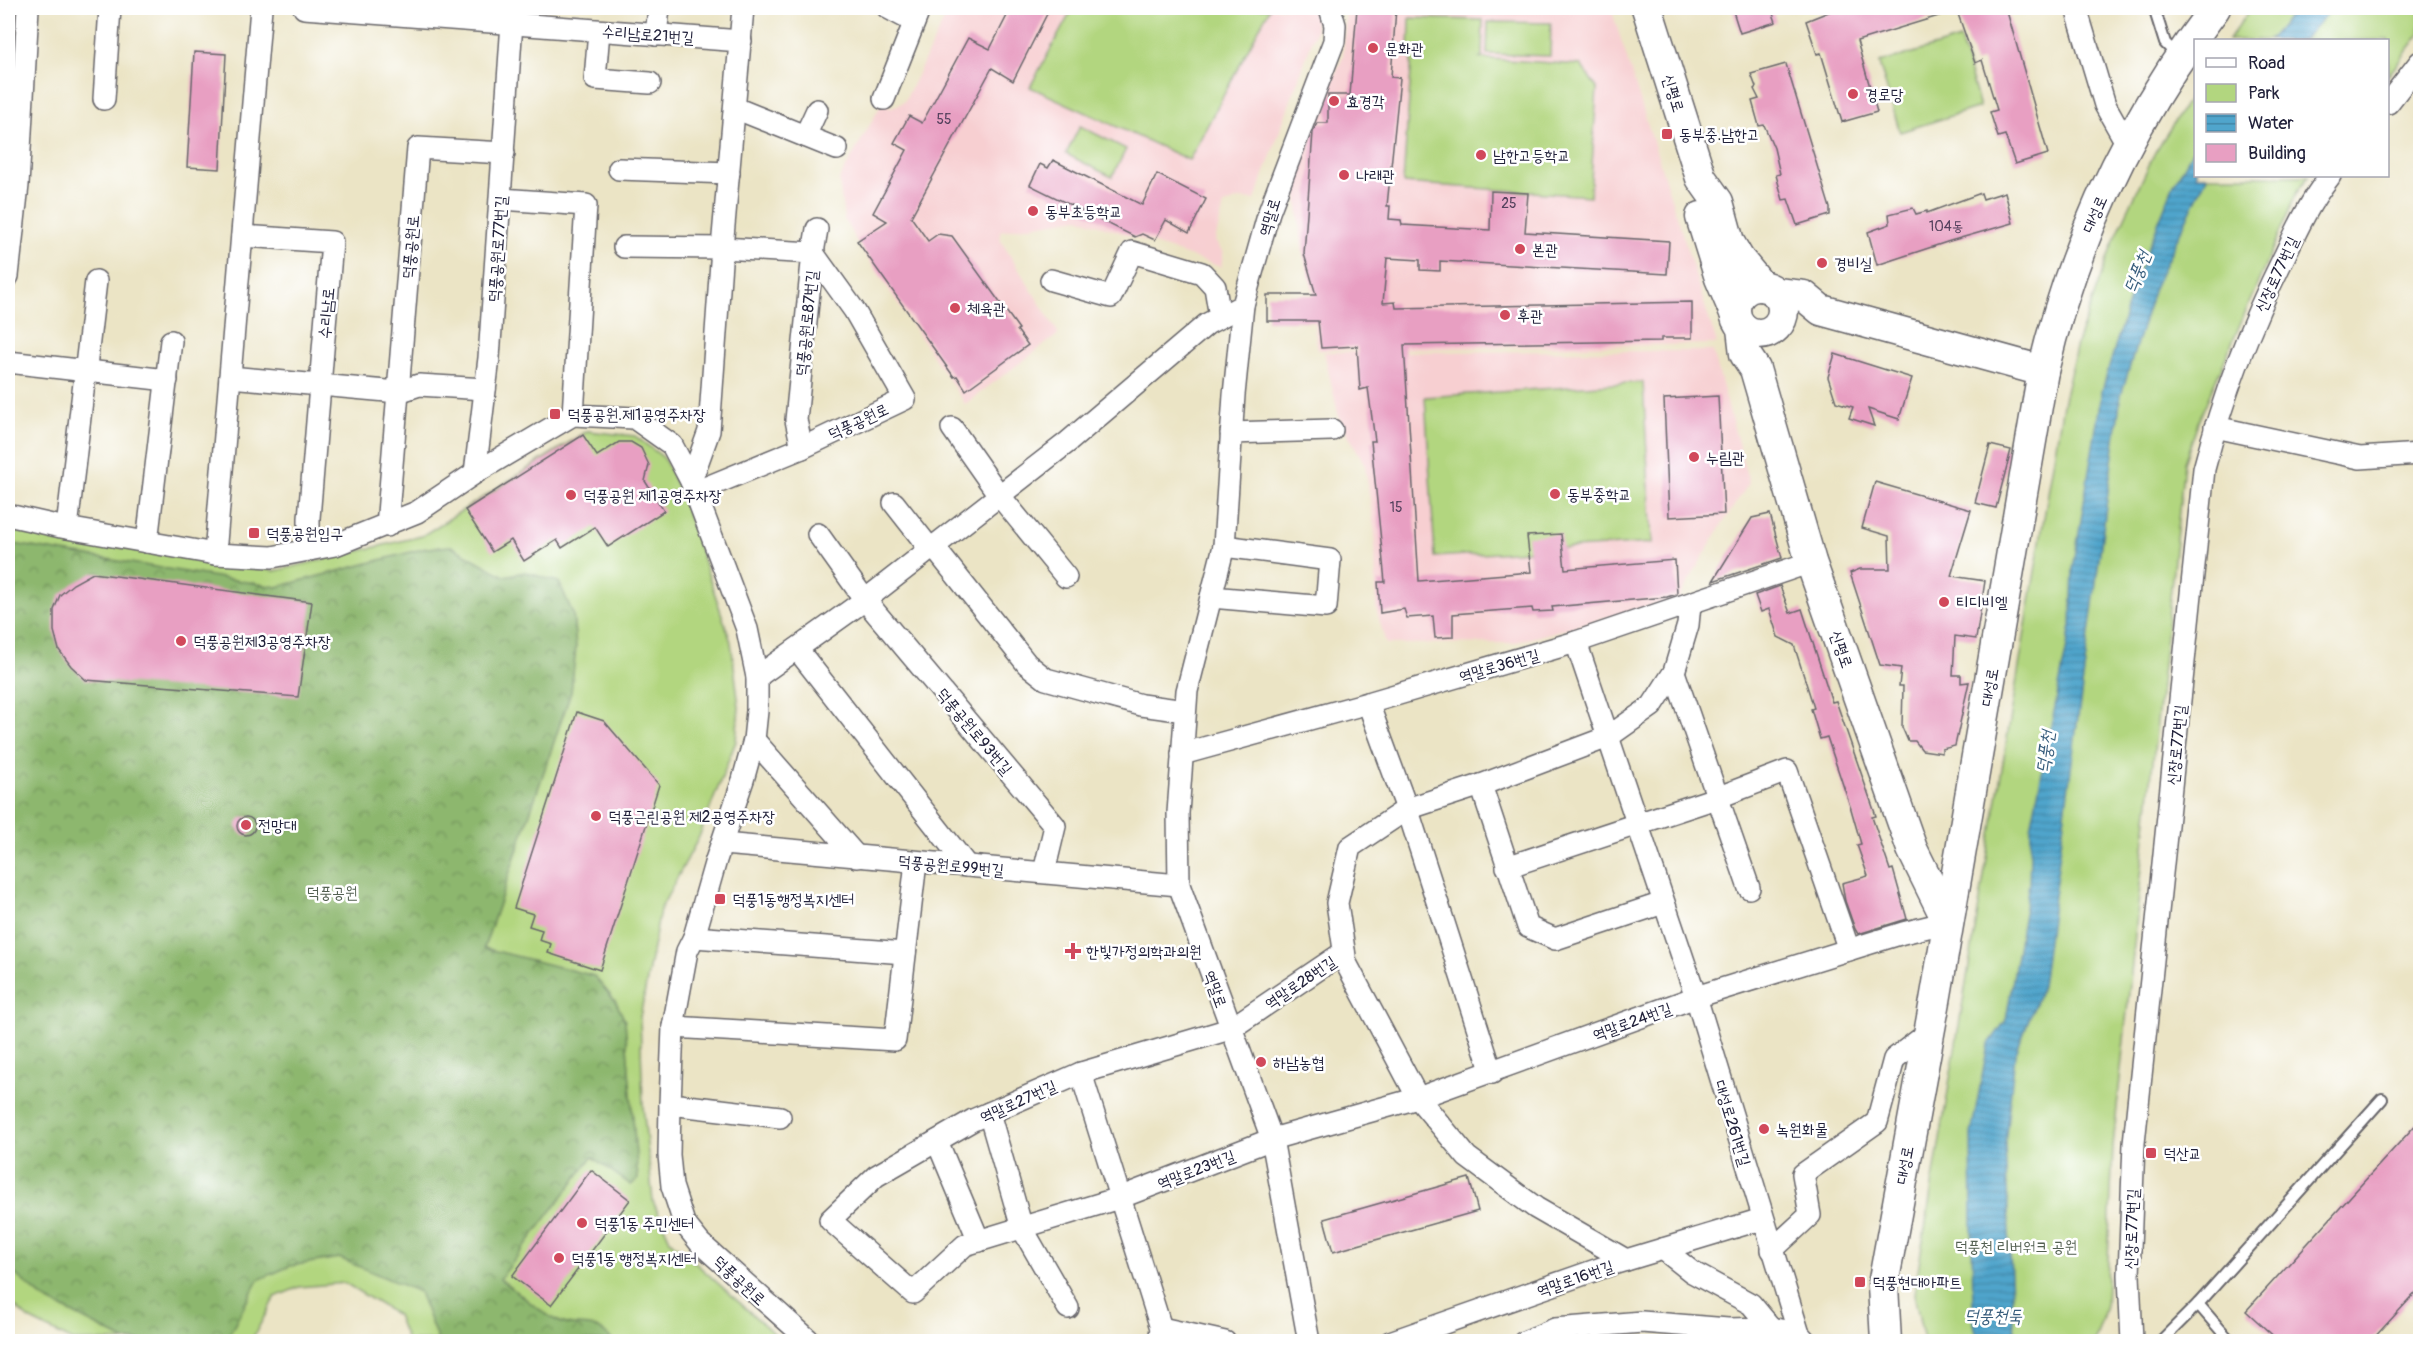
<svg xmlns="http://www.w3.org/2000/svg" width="2428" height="1349" font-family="Pangolin,'Poor Story',sans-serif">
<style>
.built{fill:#f7cfd1}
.green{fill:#b2d67f;stroke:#6a7c5d;stroke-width:1.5}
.forest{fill:url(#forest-crowns);stroke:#586c54;stroke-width:1.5}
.water{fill:url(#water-rules);stroke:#396484;stroke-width:1.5}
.building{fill:#e89fc2}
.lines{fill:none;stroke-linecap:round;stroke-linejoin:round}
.lane-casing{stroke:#68666b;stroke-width:14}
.street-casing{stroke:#68666b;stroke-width:24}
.secondary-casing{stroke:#68666b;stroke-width:33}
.lane{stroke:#fff;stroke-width:10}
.street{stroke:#fff;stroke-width:21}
.secondary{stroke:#fff;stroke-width:30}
.poi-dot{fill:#d1495b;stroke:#fff;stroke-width:2}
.labels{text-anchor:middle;stroke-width:5;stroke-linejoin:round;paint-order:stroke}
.number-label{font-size:14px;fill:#54415d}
.street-label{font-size:16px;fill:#22223b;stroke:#fff}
.poi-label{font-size:16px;fill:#22223b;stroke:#fff;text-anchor:start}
.park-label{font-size:16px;fill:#546153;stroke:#fff}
.water-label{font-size:18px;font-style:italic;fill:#375d7c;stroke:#fff}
</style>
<defs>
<pattern id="forest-crowns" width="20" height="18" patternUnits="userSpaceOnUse" patternTransform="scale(1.5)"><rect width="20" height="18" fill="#8db76e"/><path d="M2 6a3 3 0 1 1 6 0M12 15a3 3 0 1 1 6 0" fill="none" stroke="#73945c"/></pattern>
<pattern id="water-rules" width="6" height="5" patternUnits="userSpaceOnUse" patternTransform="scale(1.5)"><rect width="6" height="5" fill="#50a5cc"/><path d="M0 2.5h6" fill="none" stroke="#4286a7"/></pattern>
</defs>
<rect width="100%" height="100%" fill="#fff"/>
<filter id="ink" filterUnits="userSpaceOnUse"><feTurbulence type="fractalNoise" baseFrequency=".0167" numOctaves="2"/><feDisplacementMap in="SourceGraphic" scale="12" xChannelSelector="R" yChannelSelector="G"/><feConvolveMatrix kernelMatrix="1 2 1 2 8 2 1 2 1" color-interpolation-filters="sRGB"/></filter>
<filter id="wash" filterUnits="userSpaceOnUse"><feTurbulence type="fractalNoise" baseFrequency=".008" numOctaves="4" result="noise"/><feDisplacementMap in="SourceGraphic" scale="24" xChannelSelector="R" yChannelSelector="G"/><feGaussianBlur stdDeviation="1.35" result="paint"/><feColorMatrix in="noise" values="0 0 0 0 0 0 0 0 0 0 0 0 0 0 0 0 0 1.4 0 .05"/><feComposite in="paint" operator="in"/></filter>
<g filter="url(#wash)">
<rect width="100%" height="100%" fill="#ebe4c5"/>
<g class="built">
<polygon points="950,8 1315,8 1316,30 1255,200 1239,199 1224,205 1215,241 1223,253 1221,267 1079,218 1000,231 1001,241 1059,334 965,404 855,239 844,219 839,180 882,103 890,108 904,102"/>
<polygon points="1346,8 1611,8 1717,344 1318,350 1312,310 1314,295 1303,254 1296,188 1313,122 1343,57"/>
<polygon points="1713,351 1749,483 1721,526 1679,598 1513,643 1386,644 1376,608 1375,533 1365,465 1339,418 1324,352"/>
</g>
<g class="green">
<polygon points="1073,8 1270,8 1189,160 1030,87"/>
<polygon points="2251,8 2420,8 2420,34 2388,76 2388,40 2228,40"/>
<polygon points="1410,18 1483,20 1482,57 1478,58 1581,65 1597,88 1590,196 1403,183 1412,56 1409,55"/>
<polygon points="1488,22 1551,23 1550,56 1487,54"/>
<polygon points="1960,39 1980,107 1900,132 1879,63"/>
<polygon points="2195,89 2196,176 2309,176 2297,192 2198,422 2184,463 2113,1146 2106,1306 2095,1341 1924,1341 1914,1294 2063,404 2077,344 2112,245 2155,152"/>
<polygon points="1080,126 1126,149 1112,177 1066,154"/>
<polygon points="1643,382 1652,543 1435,557 1425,397"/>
<polygon points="587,431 635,436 664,458 683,500 731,642 739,707 736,741 699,837 660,910 640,1017 643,1106 653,1201 670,1240 782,1341 407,1341 397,1315 345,1283 299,1287 275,1297 251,1341 73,1341 29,1319 8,1300 8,530 275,571 422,536"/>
</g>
<path class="forest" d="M8,543L277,587L426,548L451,546L504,576L525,572L559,582L573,614L576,647L571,692L484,948L594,976L616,1002L625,1021L638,1179L631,1185L592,1157L500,1279C518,1292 535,1308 554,1319C577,1333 591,1315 613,1341H438L419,1292L339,1258L290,1266L258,1280L226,1341H126L43,1298L8,1268Z"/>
<g class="water">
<polygon points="2297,8 2332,8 2303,40 2269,40"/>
<polygon points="2195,147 2196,176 2207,176 2154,288 2121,395 2042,986 2015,1055 2005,1144 2013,1319 2017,1341 1978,1341 1973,1319 1971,1134 1988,1045 2006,1020 2029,883 2031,828 2071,626 2073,569 2102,391 2133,286 2174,184"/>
</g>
<g id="blocks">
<g class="building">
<polygon points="1011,8 1050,8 1013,81 992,68 911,217 928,241 938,234 952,236 1019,329 1017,330 1028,345 966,390 957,376 954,377 857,241 887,221 873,213 907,150 894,143 909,116 922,123 968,38 990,49"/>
<polygon points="1357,8 1396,8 1391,77 1400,78 1387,206 1390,206 1389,219 1401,220 1402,225 1490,230 1491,191 1528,193 1525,232 1669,241 1667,274 1440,261 1440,271 1420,270 1420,260 1387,258 1383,303 1395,302 1396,308 1692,302 1692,338 1661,338 1661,341 1404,345 1419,581 1531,572 1527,536 1561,534 1565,569 1675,560 1677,594 1667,597 1552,607 1553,611 1533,612 1532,608 1453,614 1453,637 1435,638 1433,616 1407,618 1404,609 1380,613 1378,582 1385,582 1371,441 1375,441 1368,388 1360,390 1357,346 1321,348 1318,321 1267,321 1267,295 1316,295 1304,254 1313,132 1317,123 1328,123 1328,95 1350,95"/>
<polygon points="1732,8 1771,8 1776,22 1740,33"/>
<polygon points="1830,8 1954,8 1955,11 1857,41 1877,112 1842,122 1821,53 1817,54 1806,21 1831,11"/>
<polygon points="1974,8 2006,8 2048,154 2015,164 2005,135 1998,137 1990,112 1997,110 1982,60 1975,63 1957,11"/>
<polygon points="194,52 226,54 220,169 187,167"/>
<polygon points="1786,64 1830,208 1830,215 1797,225 1788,199 1783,200 1776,175 1780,174 1774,148 1764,125 1759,126 1752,101 1759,99 1754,89 1756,87 1751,74"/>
<polygon points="1053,160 1142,205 1157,174 1206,199 1189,233 1166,220 1155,240 1142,234 1135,237 1030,185 1040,164 1048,168"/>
<polygon points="2005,192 2013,223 1950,241 1877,265 1868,232 1890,224 1889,214 1913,208 1916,214 1927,211 1927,213 1981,193 1983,199"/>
<polygon points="1835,354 1912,378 1899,419 1868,409 1874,426 1849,418 1853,407 1836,402 1828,377"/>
<polygon points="1718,396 1724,514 1669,517 1664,399"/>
<polygon points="583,435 597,456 619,442 631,442 641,448 649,465 645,481 664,511 608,547 595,527 562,548 557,540 524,561 511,540 492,552 465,510"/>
<polygon points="1990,445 2011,450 1996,508 1975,503"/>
<polygon points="1875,482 1971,510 1951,576 1985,581 1976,639 1955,636 1953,675 1961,675 1961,683 1969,682 1955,746 1942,749 1942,753 1922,750 1915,741 1908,741 1902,727 1903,686 1899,686 1901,668 1880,665 1850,573 1860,569 1890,569 1889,536 1862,528"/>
<polygon points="1770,514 1782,558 1713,581 1752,518"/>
<polygon points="93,573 312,602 298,697 86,680 71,666 59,650 54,631 54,610 60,595 73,584"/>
<polygon points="1780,586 1790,613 1802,609 1832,702 1836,701 1876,816 1872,817 1890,870 1893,869 1907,919 1858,934 1855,929 1845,901 1842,883 1868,876 1857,845 1861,844 1851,809 1827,737 1820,739 1811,709 1814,708 1794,645 1778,637 1769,609 1761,612 1755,595"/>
<polygon points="577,712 604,721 659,785 600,970 548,953 551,944 539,940 542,930 529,926 533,914 514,908"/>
<circle cx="246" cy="826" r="9"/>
<polygon points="2421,1119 2421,1287 2371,1341 2279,1341 2246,1311"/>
<polygon points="591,1170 630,1200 551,1305 512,1276"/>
<polygon points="1469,1178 1478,1211 1333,1252 1324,1219"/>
</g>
</g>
</g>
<g filter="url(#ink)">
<use href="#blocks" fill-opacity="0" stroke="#68666b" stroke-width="1.5"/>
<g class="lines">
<g class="lane-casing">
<g id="lane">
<polyline points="2154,8 2165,43 2177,55"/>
<polyline points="2198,1304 2231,1342"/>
<polyline points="2160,1342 2198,1304 2382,1099"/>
</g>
</g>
<g class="street-casing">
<g id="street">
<polyline points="304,8 741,41"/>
<polyline points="888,8 914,22"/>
<polyline points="2076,8 2105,105 2127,144"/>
<polyline points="599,31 595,79 650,83"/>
<polyline points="656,35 659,8"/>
<polyline points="104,99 110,8"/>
<polyline points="884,99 920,8"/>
<polyline points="2388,103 2420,62"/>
<polyline points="735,108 837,149"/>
<polyline points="805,136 817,110"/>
<polyline points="619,169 729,173"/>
<polyline points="501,199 586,205 573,415"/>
<polyline points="242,236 332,242 309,518 309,550"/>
<polyline points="624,247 722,248 813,253"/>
<polyline points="8,276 18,185 28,8"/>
<polyline points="1051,280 1111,297 1132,252 1202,273 1215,287 1220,317"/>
<polyline points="8,362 167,380"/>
<polyline points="230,377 398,392 419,385 485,389"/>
<polyline points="2215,427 2360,458 2420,454"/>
<polyline points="952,428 999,495 1066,577"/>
<polyline points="1231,433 1332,430"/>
<polyline points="802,448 796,420 813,253 817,229"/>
<polyline points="475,473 489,358 513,8"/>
<polyline points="691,481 709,431 722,248 743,8"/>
<polyline points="695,492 802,448 905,399 854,310 813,253"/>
<polyline points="894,503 927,545 933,546 1027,664 1046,679 1141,705 1185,711"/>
<polyline points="8,515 61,527 215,554 272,557 335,545 417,512 475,473 573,415 634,418 672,445 691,481 747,629 757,677 757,711 754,740 743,780 716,860 694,937 687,951 673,1027 670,1104 669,1155 672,1186 684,1223 700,1243 811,1342"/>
<polyline points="387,526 418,148 504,153"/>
<polyline points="67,528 96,281"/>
<polyline points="818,534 865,600 1055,826 1044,872"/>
<polyline points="147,542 171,341"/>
<polyline points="215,554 261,8"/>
<polyline points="1211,597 1326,607 1330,560 1224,546"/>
<polyline points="1576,642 1696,997 1799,1334 1806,1342"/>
<polyline points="797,649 967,866"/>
<polyline points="1674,672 1749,888"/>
<polyline points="757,677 865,600 1068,442 1207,324 1243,305"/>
<polyline points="1368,703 1411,820 1492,1073"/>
<polyline points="754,740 857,857"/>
<polyline points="1182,754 1368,703 1576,642 1811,562"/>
<polyline points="1481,785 1528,927 1555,939 1663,903"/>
<polyline points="723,844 1179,885"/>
<polyline points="1507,867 1719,797 1787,771 1849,950"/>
<polyline points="694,937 905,953"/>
<polyline points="1344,952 1230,1029 1081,1073 973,1120 876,1176 830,1220 913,1293 965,1245 1119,1198 1272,1139 1418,1098 1696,997 1903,933 1948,922"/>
<polyline points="673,1027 895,1040 916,862"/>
<polyline points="1081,1073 1161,1328 1159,1342"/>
<polyline points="670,1104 780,1117"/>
<polyline points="989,1113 1022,1228 1068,1308"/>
<polyline points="937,1141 979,1241"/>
<polyline points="1663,1249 1692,1272 1751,1304 1771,1328"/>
<polyline points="1772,1250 1810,1215 1803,1174 1877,1122 1894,1059 1928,1033"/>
<polyline points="1626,1260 1536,1208 1467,1157 1418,1098 1346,963 1337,903 1350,847 1407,809 1481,785 1608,737 1652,706 1674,672 1688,625 1690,604"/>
<polyline points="1161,1328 1225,1342"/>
<polyline points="1309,1342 1272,1139 1179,885 1178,813 1187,691 1224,546 1234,395 1243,305 1269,212 1334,41 1335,25 1330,8"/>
<polyline points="1390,1342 1613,1264 1762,1219"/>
<polyline points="1524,1342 1555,1329 1642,1322 1728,1329 1771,1328 1799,1334"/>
<path d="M2132,1342L2129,1275L2134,1143L2204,469C2223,395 2251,323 2285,255C2298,227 2311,200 2330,176"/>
</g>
</g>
<g class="secondary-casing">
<g id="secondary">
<polyline points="1647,8 1701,178 1718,202 1729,242 1739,259 1761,286"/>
<polyline points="1701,217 1720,278 1735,313"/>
<circle cx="1759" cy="310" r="24"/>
<polyline points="1776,293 1804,296 1821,310 2043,371"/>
<polyline points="1742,328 1745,354 1755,369 1811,562 1912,849 1948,922"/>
<path d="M1886,1342L1883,1285L1935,1001L2043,371C2074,239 2133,116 2215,8"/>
</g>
</g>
<use href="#lane" class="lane"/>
<use href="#street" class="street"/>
<use href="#secondary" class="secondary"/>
</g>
</g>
<g class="poi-dot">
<circle cx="1373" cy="48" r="6"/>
<circle cx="1853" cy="94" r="6"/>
<circle cx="1334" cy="101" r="6"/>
<rect x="1661" y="128" width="12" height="12" rx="3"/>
<circle cx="1481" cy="155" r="6"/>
<circle cx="1344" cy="175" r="6"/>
<circle cx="1033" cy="211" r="6"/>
<circle cx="1520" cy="249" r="6"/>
<circle cx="1822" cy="263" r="6"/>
<circle cx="955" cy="308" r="6"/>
<circle cx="1505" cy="315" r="6"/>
<rect x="549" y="408" width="12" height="12" rx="3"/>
<circle cx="1694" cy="457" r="6"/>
<circle cx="1555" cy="494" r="6"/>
<circle cx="571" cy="495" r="6"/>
<rect x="248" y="527" width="12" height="12" rx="3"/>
<circle cx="1944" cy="602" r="6"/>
<circle cx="181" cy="641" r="6"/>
<circle cx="596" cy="816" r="6"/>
<circle cx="246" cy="825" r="6"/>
<rect x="714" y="893" width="12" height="12" rx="3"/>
<path d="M1070 942h6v6h6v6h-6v6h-6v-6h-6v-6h6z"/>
<circle cx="1261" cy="1062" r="6"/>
<circle cx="1764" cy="1129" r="6"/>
<rect x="2145" y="1147" width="12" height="12" rx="3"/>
<circle cx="582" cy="1223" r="6"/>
<circle cx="559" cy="1258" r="6"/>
<rect x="1854" y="1276" width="12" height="12" rx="3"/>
</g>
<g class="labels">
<g class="number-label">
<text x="944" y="124">55</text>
<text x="1509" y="208">25</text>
<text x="1946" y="231">104동</text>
<text x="1396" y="512">15</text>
</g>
<g class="street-label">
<text transform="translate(648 34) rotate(4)" y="6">수리남로21번길</text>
<text transform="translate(1674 93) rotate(73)" y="6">신평로</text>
<text transform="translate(2094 214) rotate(-66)" y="6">대성로</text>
<text transform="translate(1269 217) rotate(-73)" y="6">역말로</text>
<text transform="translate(410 247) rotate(-85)" y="6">덕풍공원로</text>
<text transform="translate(497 249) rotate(-86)" y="6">덕풍공원로77번길</text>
<text transform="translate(2276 274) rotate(-65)" y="6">신장로77번길</text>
<text transform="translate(326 313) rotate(-85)" y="6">수리남로</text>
<text transform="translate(806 323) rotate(-84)" y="6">덕풍공원로87번길</text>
<text transform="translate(858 421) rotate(-25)" y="6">덕풍공원로</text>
<text transform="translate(1842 649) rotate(71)" y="6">신평로</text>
<text transform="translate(1499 665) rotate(-16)" y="6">역말로36번길</text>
<text transform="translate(1989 687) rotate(-80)" y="6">대성로</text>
<text transform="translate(975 731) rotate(50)" y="6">덕풍공원로93번길</text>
<text transform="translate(2176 745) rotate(-84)" y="6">신장로77번길</text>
<text transform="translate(951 865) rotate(5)" y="6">덕풍공원로99번길</text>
<text transform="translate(1300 982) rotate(-34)" y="6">역말로28번길</text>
<text transform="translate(1216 989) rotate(70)" y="6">역말로</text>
<text transform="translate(1632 1021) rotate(-20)" y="6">역말로24번길</text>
<text transform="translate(1018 1101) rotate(-24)" y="6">역말로27번길</text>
<text transform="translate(1733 1123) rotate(73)" y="6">대성로261번길</text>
<text transform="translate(1904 1165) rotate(-80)" y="6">대성로</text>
<text transform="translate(1196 1169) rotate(-21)" y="6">역말로23번길</text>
<text transform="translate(2131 1229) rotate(-88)" y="6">신장로77번길</text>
<text transform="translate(1575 1278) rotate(-19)" y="6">역말로16번길</text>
<text transform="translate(740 1280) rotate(43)" y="6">덕풍공원로</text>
</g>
<g class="poi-label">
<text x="1385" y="54">문화관</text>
<text x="1865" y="100">경로당</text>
<text x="1346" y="107">효경각</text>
<text x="1679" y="140">동부중.남한고</text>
<text x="1493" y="161">남한고등학교</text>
<text x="1356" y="181">나래관</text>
<text x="1045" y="217">동부초등학교</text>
<text x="1532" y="255">본관</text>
<text x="1834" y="269">경비실</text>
<text x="967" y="314">체육관</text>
<text x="1517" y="321">후관</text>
<text x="567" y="420">덕풍공원.제1공영주차장</text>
<text x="1706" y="463">누림관</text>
<text x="1567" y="500">동부중학교</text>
<text x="583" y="501">덕풍공원 제1공영주차장</text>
<text x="266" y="539">덕풍공원입구</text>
<text x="1956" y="608">티디비엘</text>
<text x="193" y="647">덕풍공원제3공영주차장</text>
<text x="608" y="822">덕풍근린공원 제2공영주차장</text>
<text x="258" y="831">전망대</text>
<text x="732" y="905">덕풍1동행정복지센터</text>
<text x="1086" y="957">한빛가정의학과의원</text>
<text x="1273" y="1068">하남농협</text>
<text x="1776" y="1135">녹원화물</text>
<text x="2163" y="1159">덕산교</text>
<text x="594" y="1229">덕풍1동 주민센터</text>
<text x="571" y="1264">덕풍1동 행정복지센터</text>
<text x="1872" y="1288">덕풍현대아파트</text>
</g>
<g class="park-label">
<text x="332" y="898">덕풍공원</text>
<text x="2016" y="1252">덕풍천 리버워크 공원</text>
</g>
<g class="water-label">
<text transform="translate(2137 272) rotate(-68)" y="6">덕풍천</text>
<text transform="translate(2045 752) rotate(-82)" y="6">덕풍천</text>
<text x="1993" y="1322">덕풍천둑</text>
</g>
</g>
<rect width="2428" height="1349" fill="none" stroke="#fff" stroke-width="30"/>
<rect x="2194" y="39" width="195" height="138" fill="#ffffff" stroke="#a7a7b1" stroke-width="1.5"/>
<rect x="2206" y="58" width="30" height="9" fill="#ffffff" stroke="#a7a7b1" stroke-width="1.5"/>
<text x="2248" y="69" font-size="18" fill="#22223b">Road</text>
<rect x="2206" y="84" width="30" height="18" fill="#b2d67f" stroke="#a7a7b1" stroke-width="1.5"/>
<text x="2248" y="99" font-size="18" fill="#22223b">Park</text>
<rect x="2206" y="114" width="30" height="18" fill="url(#water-rules)" stroke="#a7a7b1" stroke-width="1.5"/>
<text x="2248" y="129" font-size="18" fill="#22223b">Water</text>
<rect x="2206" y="144" width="30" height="18" fill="#e89fc2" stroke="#a7a7b1" stroke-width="1.5"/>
<text x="2248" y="159" font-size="18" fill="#22223b">Building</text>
</svg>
